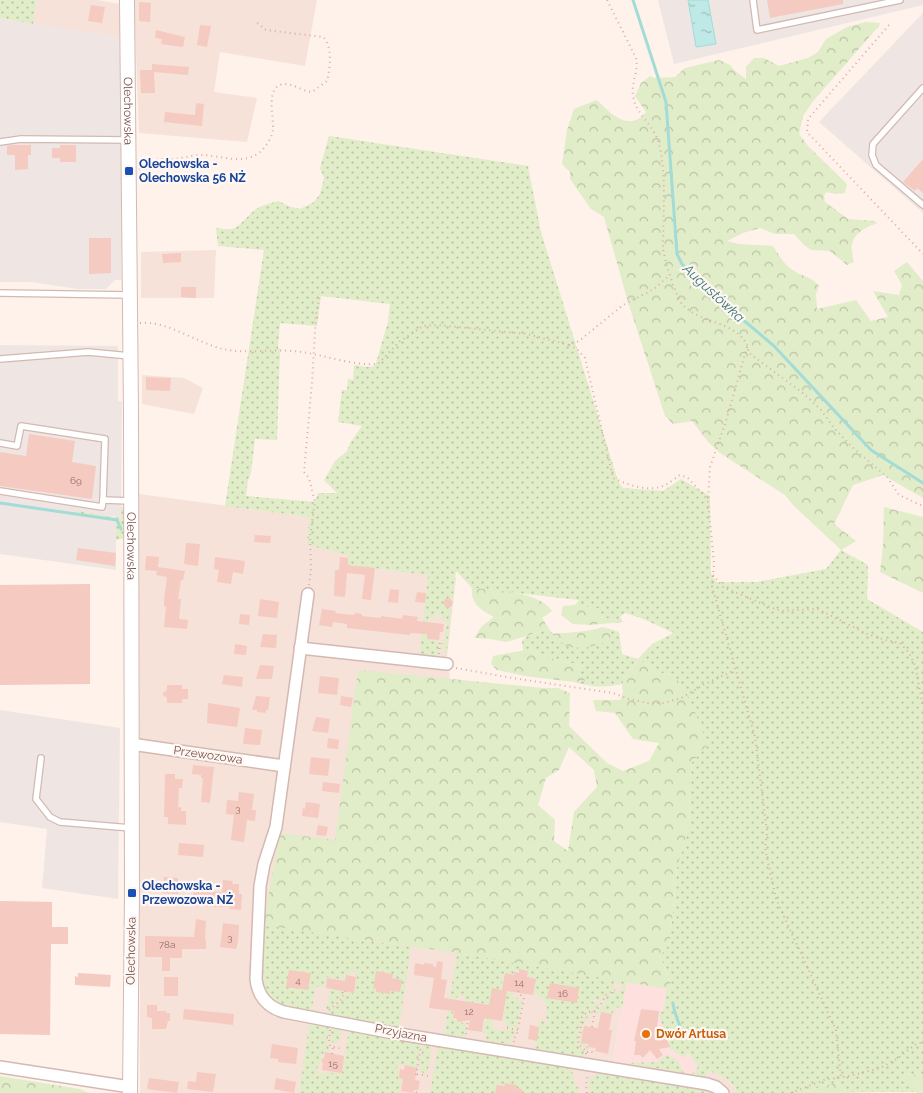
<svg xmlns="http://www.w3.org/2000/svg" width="923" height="1093" font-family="Raleway,sans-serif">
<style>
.residential{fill:#f6e2d9}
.commercial{fill:#fee1df}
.industrial{fill:#efe6e4}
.grass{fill:url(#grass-dots);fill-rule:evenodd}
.forest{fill:url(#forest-crowns);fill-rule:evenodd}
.water{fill:url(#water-ripples);stroke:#a3dcd7}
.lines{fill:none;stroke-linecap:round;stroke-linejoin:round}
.stream{stroke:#a3dcd7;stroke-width:3}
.building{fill:#f5cac1}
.service-casing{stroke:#d4b9b2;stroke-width:8}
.minor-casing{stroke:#d4b9b2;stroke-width:14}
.tertiary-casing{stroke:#d4b9b2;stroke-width:16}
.path{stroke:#dbaca3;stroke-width:2;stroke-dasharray:1 4;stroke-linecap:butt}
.service{stroke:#fff;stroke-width:5.5}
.minor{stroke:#fff;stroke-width:11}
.tertiary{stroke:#fff;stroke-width:14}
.transit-dot{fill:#1a4fb4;stroke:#fff7f3;stroke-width:2}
.food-dot{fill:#e8710a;stroke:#fff7f3;stroke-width:2}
.labels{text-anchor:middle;stroke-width:4.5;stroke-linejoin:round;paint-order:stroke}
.number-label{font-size:10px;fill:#9a6f68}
.street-label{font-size:12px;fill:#7c514b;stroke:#fff7f3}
.transit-label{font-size:12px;font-weight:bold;fill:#164399;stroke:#fff7f3;text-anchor:start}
.food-label{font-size:12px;font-weight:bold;fill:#c56008;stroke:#fff7f3;text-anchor:start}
.water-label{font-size:14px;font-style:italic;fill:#3a7975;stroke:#fff7f3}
</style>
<defs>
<pattern id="grass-dots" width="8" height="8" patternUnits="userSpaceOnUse" patternTransform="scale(1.25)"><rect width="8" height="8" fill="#e0edc8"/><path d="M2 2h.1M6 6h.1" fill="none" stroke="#bbc2a4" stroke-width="1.8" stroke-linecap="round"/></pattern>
<pattern id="forest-crowns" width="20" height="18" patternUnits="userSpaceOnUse" patternTransform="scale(1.25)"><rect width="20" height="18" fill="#e0edc8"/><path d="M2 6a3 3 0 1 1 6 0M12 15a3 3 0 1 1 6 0" fill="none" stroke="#bbc2a4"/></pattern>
<pattern id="water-ripples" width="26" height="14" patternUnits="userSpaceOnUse" patternTransform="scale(1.25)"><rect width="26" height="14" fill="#bee9e6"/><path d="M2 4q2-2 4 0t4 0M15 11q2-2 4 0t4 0" fill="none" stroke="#9fbfbc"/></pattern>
</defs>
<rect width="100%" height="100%" fill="#fef2eb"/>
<g class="residential">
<polygon points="37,0 98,0 119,4 123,38 33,24"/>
<polygon points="134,0 317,0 305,66 220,52 214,92 257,98 247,142 139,133"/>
<polygon points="216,250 214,298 141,298 141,252"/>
<polygon points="142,375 184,378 203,388 194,414 142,404"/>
<polygon points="139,494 309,517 350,554 348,565 456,578 447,657 449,658 457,953 627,981 613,1061 706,1074 708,1071 717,1073 724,1077 736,1089 733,1093 140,1093"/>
</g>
<polygon class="commercial" points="627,981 673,990 707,1077 613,1061"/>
<g class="industrial">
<polygon points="658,0 923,0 923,5 674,64"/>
<polygon points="923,13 923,213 819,122"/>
<polygon points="0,18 123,38 121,280 115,280 106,289 77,289 32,282 0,282"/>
<polygon points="0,345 118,346 118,401 122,401 121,518 114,516 76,515 116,521 116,570 0,554"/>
<polygon points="0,710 120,728 118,899 42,888 47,829 0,822"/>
</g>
<g class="grass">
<polygon points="0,0 37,0 33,24 0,18"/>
<path d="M329,136L528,166L541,232L618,481L623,488L663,491L681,479L710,496L711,573L716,582H757L826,569L841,550L868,565L867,599L923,632V1076L904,1074L900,1079L916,1085L917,1092H845L840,1082L798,1093H733L736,1089C728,1079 721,1074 708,1071L706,1074L707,1077L692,1074L698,1067L688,1052L684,1058L669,1048V1037H667L659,1016L660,1012H663L667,989H673L660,956L670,943L677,868L690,822L689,789L692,762L707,745L674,675L657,672L638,659L622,684C604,688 591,687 574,682L589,680L578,674L584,666L550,658L531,649L523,651L522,641L527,636L549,629L553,634L611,641L610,629L619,632L622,654L638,659L652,644L674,633L641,618L625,613L620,617L623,622L600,617L599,609L575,605L579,600L472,588L456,571L446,658L444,657L445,649H440L441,643H444L447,621L441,620L442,615L435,614L434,620H430L431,616L429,615L426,639L439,641L438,657L426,656L423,658H419L428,575L348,565L349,555L307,545L309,517L225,506L264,250L218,246L216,228C220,228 227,230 232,229C239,228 249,214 256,209C263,205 271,203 279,201L288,206L300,209L314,202L320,194L324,178L320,168ZM321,296L390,304L388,322L375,366L368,367L354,365L353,380L348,379L347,390H342L338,422L362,426L350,443L347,451L335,461L324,480L337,493H318L315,502L246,496L248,480L251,473L255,439L277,440L280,351V349L278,348L280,323L317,326Z"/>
<polygon points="121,506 125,509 125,538 116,540 116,521 76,515 77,511 121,518"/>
<polygon points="263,925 411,947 399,1027 331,1017 330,1010 344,998 346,992 354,993 357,976 355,975 355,972 351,971 350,975 346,974 345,980 327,977 325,987 315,987 312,1009 318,1010 315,1014 275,1005 260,985"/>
<path d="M457,953L627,981L622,1008L615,1007L613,1013L601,1011L600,1015L595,1014L601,1005H603L606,1001L603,1002L607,995L616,990L623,991L621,983H613L615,989L605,995L601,1001L595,999L592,1002L600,1004L597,1009L585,1012C578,1021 577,1036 578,1046L585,1051L583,1057L535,1049L540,1022L545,1019V1025H549L546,1017L547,1006L544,1001L534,993L536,979L528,977V971L519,969L518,972H514L513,974L504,973L501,991L512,993L514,996L522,1001L517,1027L514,1028L507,1027L506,1022L503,1021L506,1000L496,998L491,1025L496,1030L505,1031L507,1029L514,1030L515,1034L511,1039L510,1044L486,1041V1035L483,1032L487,1004L473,1002L472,1004L465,1002V998L461,995L455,999L452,1018L463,1023L467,1027L465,1037L444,1034Z"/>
<polygon points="331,989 344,992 343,996 328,1011 326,1009"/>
<path d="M594,1011C582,1022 583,1026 581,1043L588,1044L587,1050L579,1044L582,1020L586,1013Z"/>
<polygon points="310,1020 330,1024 327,1043 330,1051 324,1051 320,1065 317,1068 317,1075 319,1074 324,1074 326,1072 342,1074 349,1028 421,1043 417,1068 398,1063 397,1069 399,1070 398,1078 402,1079 399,1092 401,1093 299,1093"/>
<polygon points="332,1024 342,1026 340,1040 336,1043 331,1042 330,1039"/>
<path d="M423,1043L429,1044C433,1051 430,1068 425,1074L419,1070Z"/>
<polygon points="438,1047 570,1066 574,1077 573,1082 578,1087 578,1093 430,1093"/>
<polygon points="668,1055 678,1061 684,1073 626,1063 658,1062 662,1057"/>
<polygon points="598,1071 715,1092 717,1093 589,1093 589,1079 593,1078 596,1073"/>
</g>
<g class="forest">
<path d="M866,22L880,23L879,26L814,100L803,116L799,134L808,146L847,184L845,193L836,194L826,192L824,196L825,202L848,219L875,221L877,223C857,231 847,239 854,262L847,265L830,251L811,250L804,245L794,234H775L760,228L743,233L727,241L739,244L773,246C778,254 784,264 791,269C802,277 811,276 819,286L816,294L817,309L856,300L871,321L888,317L873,291L899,295L902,285L894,271L907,262L923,281V498L883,475L853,485L834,524L856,541L841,550L793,505L785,495L720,453L709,443L692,421L673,424L665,416L628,302L604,217L591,209L570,179V172L562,164L567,130L574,109L597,100C611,114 629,133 646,112L635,96L641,83L650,76L654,78L675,77L685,68L719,60L730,65L735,71L746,79V67L754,58H764L779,66L808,58L818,52L826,39L847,27Z"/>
<polygon points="884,507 923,517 923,593 880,572 883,546"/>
<path d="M472,588C494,590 539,591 552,611L542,618L549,629L506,642L491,639L474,638L482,626L494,617C482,610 470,604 472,588Z"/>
<polygon points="575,605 600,609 600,617 623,622 590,625 573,624 561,615 563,606"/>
<path d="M602,627L610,629L611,641L585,648L567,647L552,634C569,632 586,633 602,627Z"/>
<polygon points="531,649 550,658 584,666 578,674 590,680 574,682 525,676 497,670 491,664 493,656"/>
<path d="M638,659L657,672L674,675C690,697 699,719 707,745L692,762L689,789L690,822L677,868L670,943L660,956L673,990L457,953L263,925L280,833L335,840L358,670L544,688H558L570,693L569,726L607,763L623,771L649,761L659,743L633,739L615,713L596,711L593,700H620L623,693L622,684ZM569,747L594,770L597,787L574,812L568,851L554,841L555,820L538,805L546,778L559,770Z"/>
<polygon points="903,1074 923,1076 923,1093 915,1093 917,1092 916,1085 899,1079"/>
<polygon points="0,1076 80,1089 89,1093 0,1093"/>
<polygon points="840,1082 845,1092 875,1093 798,1093"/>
</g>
<polygon class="water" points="688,0 708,0 716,44 696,47"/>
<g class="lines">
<g class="stream">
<polyline points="633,0 666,102 677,254 682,264 696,280 774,346 871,450 923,483"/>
<polyline points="0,503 117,520 121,529"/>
<path d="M673,1003C674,1015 681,1026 684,1038"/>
</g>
</g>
<g class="building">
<polygon points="767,0 843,0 843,4 770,18"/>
<polygon points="139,2 151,3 150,22 139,21"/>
<polygon points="91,5 105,7 102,23 88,21"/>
<polygon points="200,25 211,26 207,47 197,45"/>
<polygon points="156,30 185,37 183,47 161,44 162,39 155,38"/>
<polygon points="152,64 189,67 188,75 154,72 155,93 141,93 140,70 152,70"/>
<polygon points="196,103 204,104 202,126 164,122 165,112 195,115"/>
<polygon points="11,145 31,145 31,155 28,155 28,169 15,170 15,155 7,155 7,146"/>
<polygon points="60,145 76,145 76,162 60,162 60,158 52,158 52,148 60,148"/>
<polygon points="923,159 923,193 917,188 915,191 903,182"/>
<polygon points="89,238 111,238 111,273 89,274"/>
<polygon points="181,253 181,262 163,263 162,254"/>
<polygon points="181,287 196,287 196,298 181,297"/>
<polygon points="146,377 171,378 170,391 146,390"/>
<polygon points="29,434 75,441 72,462 96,466 92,499 0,486 0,452 26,456"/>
<polygon points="255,535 271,536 270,543 254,542"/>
<polygon points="186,543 200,544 198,566 184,564"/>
<polygon points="78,548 116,553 115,566 76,560"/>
<polygon points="146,556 159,557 158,567 185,571 183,580 181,580 178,599 181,599 179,619 188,620 187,629 164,627 166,607 164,606 164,600 167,577 156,575 157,571 145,570"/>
<polygon points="215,557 245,561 243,574 233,572 231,584 217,582 219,570 214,569"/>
<polygon points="340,557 348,558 348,565 375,568 371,600 362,599 365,575 347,573 345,597 334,596 335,570 339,570"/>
<polygon points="90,584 90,684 0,685 0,585"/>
<polygon points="390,589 399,590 398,603 388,602"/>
<polygon points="417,592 426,593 425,603 415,602"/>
<circle cx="448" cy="603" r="4.5"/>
<polygon points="260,599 279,602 277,618 258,616"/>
<polygon points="322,609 336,611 335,613 354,615 355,613 362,614 362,616 381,618 381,616 402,619 403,615 418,617 417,621 444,624 443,632 440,632 439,640 427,639 427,634 410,633 410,635 347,628 347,624 333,622 332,627 319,625"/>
<polygon points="240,614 250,615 249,625 239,624"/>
<polygon points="263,634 277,635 276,648 260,647"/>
<polygon points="235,644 247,646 246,655 234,654"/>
<polygon points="260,665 274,666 272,679 256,679"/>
<polygon points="224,675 243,677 242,687 222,684"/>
<polygon points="320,676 339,678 337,695 318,693"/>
<polygon points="167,685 182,685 182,689 188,689 188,699 182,699 182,703 167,703 167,698 162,694 167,690"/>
<polygon points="256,696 270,697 268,710 266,710 266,713 257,712 257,710 252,710"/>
<polygon points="341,696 353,698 351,707 340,705"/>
<polygon points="208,703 240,708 237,727 207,723"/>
<polygon points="316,717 330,719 328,733 312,731"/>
<polygon points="245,728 262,730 260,745 243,744"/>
<polygon points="328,738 339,740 338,749 327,748"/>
<polygon points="311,757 330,759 328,776 309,774"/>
<polygon points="193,765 214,767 210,803 201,802 203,778 201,778 201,775 192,774"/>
<polygon points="165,774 175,774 175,779 183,779 182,788 179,788 178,807 181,807 181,811 186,811 186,825 168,824 168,817 164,817"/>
<polygon points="323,782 340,784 339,793 322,791"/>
<polygon points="239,792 254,794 252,810 256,810 255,821 247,820 244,842 231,840 234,815 226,814 227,800 238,801"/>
<polygon points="306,802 320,804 318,818 302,816 303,808 305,809"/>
<polygon points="318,825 328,827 326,836 316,835"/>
<polygon points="179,843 204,845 203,857 178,855"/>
<polygon points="164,877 178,878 178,894 163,893"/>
<polygon points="223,880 233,881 232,884 239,884 239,894 242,894 241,910 229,909 230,907 192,906 195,881 204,883 203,891 222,892"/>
<polygon points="0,901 52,902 52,927 68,927 68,944 51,944 50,1035 0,1034"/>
<polygon points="196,919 206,921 205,939 206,939 206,949 182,949 182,958 170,958 170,971 162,971 162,957 145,957 145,936 194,937"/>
<polygon points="223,923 239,925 238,942 236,949 220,947"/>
<polygon points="437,961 443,962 441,979 447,980 444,998 489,1005 492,988 502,990 505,973 514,975 514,972 519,973 519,969 528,971 527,977 536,979 533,995 507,991 502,1021 484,1018 482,1032 468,1030 470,1020 458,1022 456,1018 453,1018 454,1011 429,1008 434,978 414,975 415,963 424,965 424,963 433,964 433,966 436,967"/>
<polygon points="289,970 311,973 308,990 286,987"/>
<polygon points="376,971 393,974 392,978 402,980 400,992 390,991 390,994 376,992 376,988 373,989"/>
<polygon points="78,973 111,975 110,987 75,985 75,976 78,977"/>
<polygon points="346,975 356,977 354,993 326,988 327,978 345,981"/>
<rect x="164" y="977" width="14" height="19"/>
<polygon points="550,983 579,988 577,1003 547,998"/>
<polygon points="147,1005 157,1005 157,1011 166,1011 166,1013 170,1013 170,1021 168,1021 166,1029 152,1029 152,1018 147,1017"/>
<polygon points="184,1009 234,1014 233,1025 183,1019"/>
<polygon points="641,1009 659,1011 656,1035 666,1037 670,1047 659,1049 663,1055 657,1059 650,1050 643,1058 640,1055 634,1055 636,1041 634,1041"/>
<polygon points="601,1012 612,1014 609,1030 612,1030 608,1054 595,1051 596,1048 588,1047 589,1044 581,1043 584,1026 598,1028"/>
<polygon points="530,1025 539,1027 537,1041 528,1039"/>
<polygon points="272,1044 298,1048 296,1064 278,1062 278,1059 270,1058"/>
<polygon points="325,1052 344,1056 342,1073 322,1070 323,1063 321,1060 324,1058"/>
<polygon points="405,1065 417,1068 415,1080 420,1081 418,1090 414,1090 413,1093 401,1091 403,1079 399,1078 400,1069 404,1070"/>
<polygon points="197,1072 216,1074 213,1092 187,1089 188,1081 196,1082"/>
<polygon points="149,1078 179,1082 177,1093 147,1089"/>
<polygon points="276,1078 296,1082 294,1093 274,1089"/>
<polygon points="505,1083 517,1085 516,1088 522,1089 522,1093 495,1093 497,1085 504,1086"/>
</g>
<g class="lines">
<g class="service-casing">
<g id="service">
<polyline points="753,0 757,30 900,0"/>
<polyline points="923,88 873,144 872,155 876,165 923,205"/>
<polyline points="0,142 21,139 129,140"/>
<polyline points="0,293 130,295"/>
<polyline points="0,359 88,352 130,356"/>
<polyline points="0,443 17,446 21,426 105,439 103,500"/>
<polyline points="0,491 102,507 103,500 131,501"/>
<polyline points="41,758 36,799 50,817 60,822 131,828"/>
</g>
</g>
<g class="minor-casing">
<g id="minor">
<path d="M308,594L276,827L264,864L260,886L256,979C258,996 267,1007 284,1012L393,1033L707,1084L716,1087L723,1093"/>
<polyline points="300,648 447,664"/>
<polyline points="131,744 284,766"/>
<polyline points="0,1067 130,1087"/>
</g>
</g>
<g class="tertiary-casing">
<g id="tertiary">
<path id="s1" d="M127,0L131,413L132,893L130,1093"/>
</g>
</g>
<g class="path">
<path d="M607,0L636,58C639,71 631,82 633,95C635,114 653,124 658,141C667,168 663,218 663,248C664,259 676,298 683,305C700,323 733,321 746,343C748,346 748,350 749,353L804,394L821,410L834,428L852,447L887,477L899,495L923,506"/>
<polyline points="889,25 808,119 807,132 923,254"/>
<path d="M139,169C147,164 154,159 163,159C167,158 171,160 175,159C184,158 192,155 201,155C221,155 242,166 260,152C266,147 273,136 273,129C274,118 265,87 283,84C292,83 302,91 312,92L327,81C330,69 333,46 323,37L266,30L256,22"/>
<path d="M140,323C166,320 197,343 223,349C246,354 269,349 292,351C321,353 349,366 378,364L399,342L423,326L438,325L527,334L569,345L579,341L623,305L654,289L670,275"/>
<path d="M569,345L577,349L585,358L613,478C628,485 647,492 663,486C669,484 675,478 680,475L688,478L708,500"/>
<polyline points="747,347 726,421 710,467 708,502 714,563 712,586 755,737 767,832 765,848 776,899 836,1030 841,1078"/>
<polyline points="713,575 723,587 770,607 781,611 818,609 865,633 885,640 900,643 909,653 915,665 923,707"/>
<polyline points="309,585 311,569 310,537 315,502 309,478 304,472 312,382 316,315 320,294"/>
<polyline points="439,654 440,641"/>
<polyline points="456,668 512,678 613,693 629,699 648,703 664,703 681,698 705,684 735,670"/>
<polyline points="601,1004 606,995 615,990"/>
<polyline points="329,1010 342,999 345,991"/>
<polyline points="592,1027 595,1011"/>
<polyline points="507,1028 518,1030"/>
<polyline points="330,1030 329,1041 330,1046 342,1049"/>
<polyline points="466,1034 468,1019"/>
<polyline points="514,1042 513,1040 517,1034 524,998 518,993 519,987"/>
<polyline points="587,1052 591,1051 595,1055"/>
<polyline points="332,1054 333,1048"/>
<polyline points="586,1054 586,1051 578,1044 582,1017 587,1012 596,1011 600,1005"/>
<polyline points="417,1074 429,1076"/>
<polyline points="416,1075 421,1047"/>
<polyline points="416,1092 417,1093"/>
<polyline points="587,1093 586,1084 588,1075"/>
<polyline points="791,1093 824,1080 849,1076 880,1068 897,1059 916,1044 923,1042"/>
</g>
<use href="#service" class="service"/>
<use href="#minor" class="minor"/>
<use href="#tertiary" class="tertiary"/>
</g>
<g class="transit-dot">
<rect x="124" y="166" width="10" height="10" rx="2.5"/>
<rect x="127" y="888" width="10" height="10" rx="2.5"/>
</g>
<circle class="food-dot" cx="646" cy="1034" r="5"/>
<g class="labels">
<g class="number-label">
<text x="76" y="484">69</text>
<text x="238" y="812">3</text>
<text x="230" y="941">3</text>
<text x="167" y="948">78a</text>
<text x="298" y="984">4</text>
<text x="519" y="986">14</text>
<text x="563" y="997">16</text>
<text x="469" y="1015">12</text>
<text x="333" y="1067">15</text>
</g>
<g class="street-label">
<text dy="4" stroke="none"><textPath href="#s1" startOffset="111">Olechowska</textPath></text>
<text dy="4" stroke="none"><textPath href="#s1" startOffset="546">Olechowska</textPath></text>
<text transform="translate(208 755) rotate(8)" y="4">Przewozowa</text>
<text transform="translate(131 951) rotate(-89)" y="4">Olechowska</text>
<text transform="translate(401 1033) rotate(11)" y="4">Przyjazna</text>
</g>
<g class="transit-label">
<text x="139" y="168">Olechowska -<tspan x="139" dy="14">Olechowska 56 NŻ</tspan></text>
<text x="142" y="890">Olechowska -<tspan x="142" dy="14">Przewozowa NŻ</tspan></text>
</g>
<g class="food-label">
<text x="656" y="1038">Dwór Artusa</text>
</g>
<g class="water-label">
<text transform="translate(714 293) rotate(43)" y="5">Augustówka</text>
</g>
</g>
</svg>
